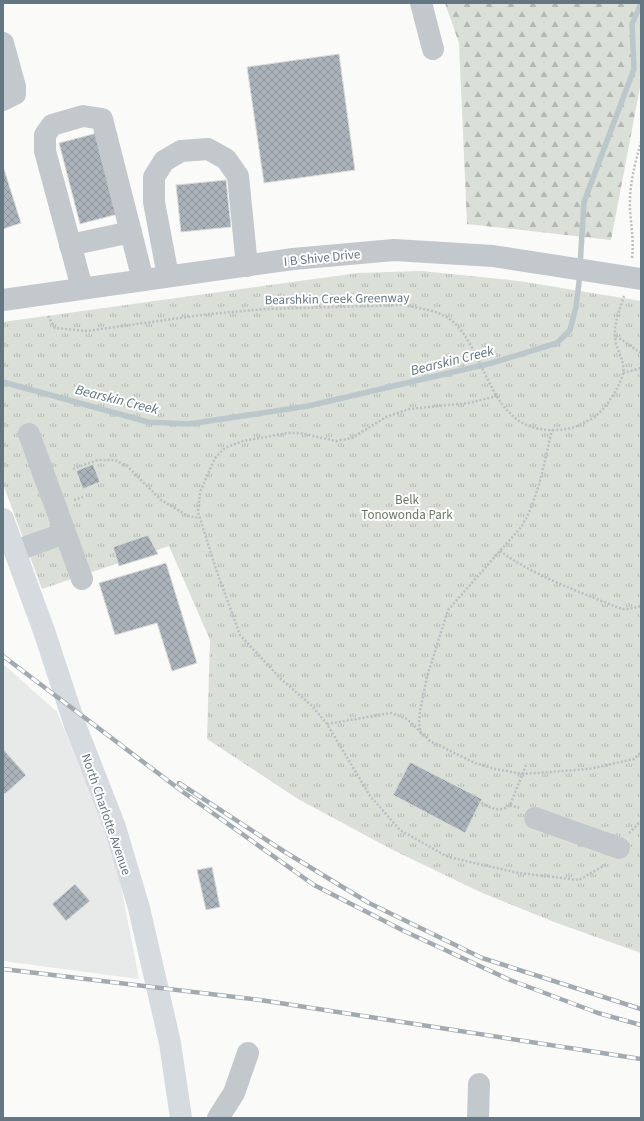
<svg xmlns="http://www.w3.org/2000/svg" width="644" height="1121" font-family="'Source Sans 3',sans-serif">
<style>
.built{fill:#e8e9e9}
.grass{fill:url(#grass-tufts)}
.forest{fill:url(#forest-firs)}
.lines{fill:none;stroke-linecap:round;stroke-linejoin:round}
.stream{stroke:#bbc7cb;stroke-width:5.5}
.building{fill:url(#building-cross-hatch);stroke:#dcdcda}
.path{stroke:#bbbfc2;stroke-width:2.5;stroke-dasharray:2 2;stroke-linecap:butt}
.minor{stroke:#c3c8cc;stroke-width:22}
.major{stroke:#d6dbdf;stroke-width:22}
.rail-casing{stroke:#a2aab0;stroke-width:4.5}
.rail{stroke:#fff;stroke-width:3;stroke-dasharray:9;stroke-linecap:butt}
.labels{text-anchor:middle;stroke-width:4;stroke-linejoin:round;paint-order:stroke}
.street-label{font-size:13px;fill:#657683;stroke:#fff}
.park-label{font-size:13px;fill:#687a64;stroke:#fff}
.water-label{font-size:14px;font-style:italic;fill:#60757c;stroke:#fff}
</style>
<defs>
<pattern id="grass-tufts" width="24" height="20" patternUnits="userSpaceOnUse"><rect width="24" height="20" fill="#dadfd7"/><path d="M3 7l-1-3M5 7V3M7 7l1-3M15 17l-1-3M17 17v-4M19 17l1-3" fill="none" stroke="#b4b9b4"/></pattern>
<pattern id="forest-firs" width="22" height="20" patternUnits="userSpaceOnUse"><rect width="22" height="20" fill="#dadfd7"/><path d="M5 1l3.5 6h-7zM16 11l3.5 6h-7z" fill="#b4b9b4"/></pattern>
<pattern id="building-cross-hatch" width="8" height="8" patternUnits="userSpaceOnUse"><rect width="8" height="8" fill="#aab3b9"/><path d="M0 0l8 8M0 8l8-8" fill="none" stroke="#8e969c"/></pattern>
</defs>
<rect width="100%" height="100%" fill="#fafaf8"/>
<polygon class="built" points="3,664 57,712 114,850 139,979 3,961"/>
<polygon class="grass" points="421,271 519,281 641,301 641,953 554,922 480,892 391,849 298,799 207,739 210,640 169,546 42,589 3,484 3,322 358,273"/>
<polygon class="forest" points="445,3 641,3 641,82 611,240 467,224 459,43"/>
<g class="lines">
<g class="stream">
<polyline points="580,266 584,202 634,69 632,24 641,3"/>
<polyline points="3,382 148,422 189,424 308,406 492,363 557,343 570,330 576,307 580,274"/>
</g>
</g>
<g class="building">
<polygon points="339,54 355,170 264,183 247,67"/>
<polygon points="97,133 118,214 80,224 59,143"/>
<polygon points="3,166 21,223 3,229"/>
<polygon points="226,180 231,227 181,232 176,185"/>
<polygon points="93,464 100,482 83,489 76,471"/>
<polygon points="148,535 158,554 119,566 113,547"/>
<polygon points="166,563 197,663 172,671 157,623 115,635 99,583"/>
<polygon points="3,749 26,775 5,794 3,792"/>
<polygon points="410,762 482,799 465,833 393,795"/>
<polygon points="212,867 220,907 206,910 197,870"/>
<polygon points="75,884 90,901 66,921 52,904"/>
</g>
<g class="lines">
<g class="path">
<path d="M632,258C634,241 631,226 630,209C629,186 635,163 641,142"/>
<path d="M48,316L55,328L87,331L209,314L266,309L402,305C418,308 438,310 451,320C489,352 487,428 550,430C562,430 575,429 585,422C589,420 595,418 598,414C606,408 622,383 623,373C625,362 619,354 616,344C612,327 619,312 624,296"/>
<polyline points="616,336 641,353"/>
<polyline points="623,373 641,368"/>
<polyline points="497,396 469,403 409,409 386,417 352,438 336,441 300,433 287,433 243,441 225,448 215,458 200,492 198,512 216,569 240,635 281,679 312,706 327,724 370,796 400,830 448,857 519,873 579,880 607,864"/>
<polyline points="73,469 98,460 115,460 127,466 161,500 188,516 199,518"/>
<polyline points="74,500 83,497"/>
<path d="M500,551C534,576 582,593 622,609H629L641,606"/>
<polyline points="327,724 391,713 407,719 430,741 475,763 495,769 523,774 589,769 634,759 641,752"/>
<path d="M421,734L419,723L420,711L427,677L448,610L522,526C539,496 544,463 552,430"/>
<path d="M478,801C489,807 499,814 510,805L527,763"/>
<polyline points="510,805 519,808"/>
<polyline points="629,833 641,821"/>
</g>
<g class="minor">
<polyline points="421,3 433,49"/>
<polyline points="3,43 15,87 15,94 3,100"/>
<polyline points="70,245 131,232"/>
<polyline points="168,276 154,202 154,177 164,161 181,151 208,149 226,159 238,176 247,266"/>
<polyline points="82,288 45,151 45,135 52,125 83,116 102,119 143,280"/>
<polyline points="3,300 293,259 394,250 493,256 641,279"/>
<polyline points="29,434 82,579"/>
<polyline points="15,551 65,533"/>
<polyline points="535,818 619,848"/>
<polyline points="218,1118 234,1093 248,1053"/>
<polyline points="478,1118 479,1084"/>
</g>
<polyline class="major" points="3,519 44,631 75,725 115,827 139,908 170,1043 181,1118"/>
<g class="rail-casing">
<g id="rail">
<polyline points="3,656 183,792 314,885 404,931 510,980 598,1013 641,1025"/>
<polyline points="179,783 285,852 369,903 482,958 641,1009"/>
<polyline points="3,969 260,1000 641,1059"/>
</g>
</g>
<use href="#rail" class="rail"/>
</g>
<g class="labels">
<g class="street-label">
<text transform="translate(322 257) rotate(-6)" y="5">I B Shive Drive</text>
<text transform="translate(337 298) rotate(-1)" y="5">Bearshkin Creek Greenway</text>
<text transform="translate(107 814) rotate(71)" y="5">North Charlotte Avenue</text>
</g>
<g class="park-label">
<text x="407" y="504">Belk<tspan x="407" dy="15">Tonowonda Park</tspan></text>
</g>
<g class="water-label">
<text transform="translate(452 360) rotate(-14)" y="5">Bearskin Creek</text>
<text transform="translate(117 399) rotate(14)" y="5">Bearskin Creek</text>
</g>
</g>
<rect width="644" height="1121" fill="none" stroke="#657683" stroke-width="8"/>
</svg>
